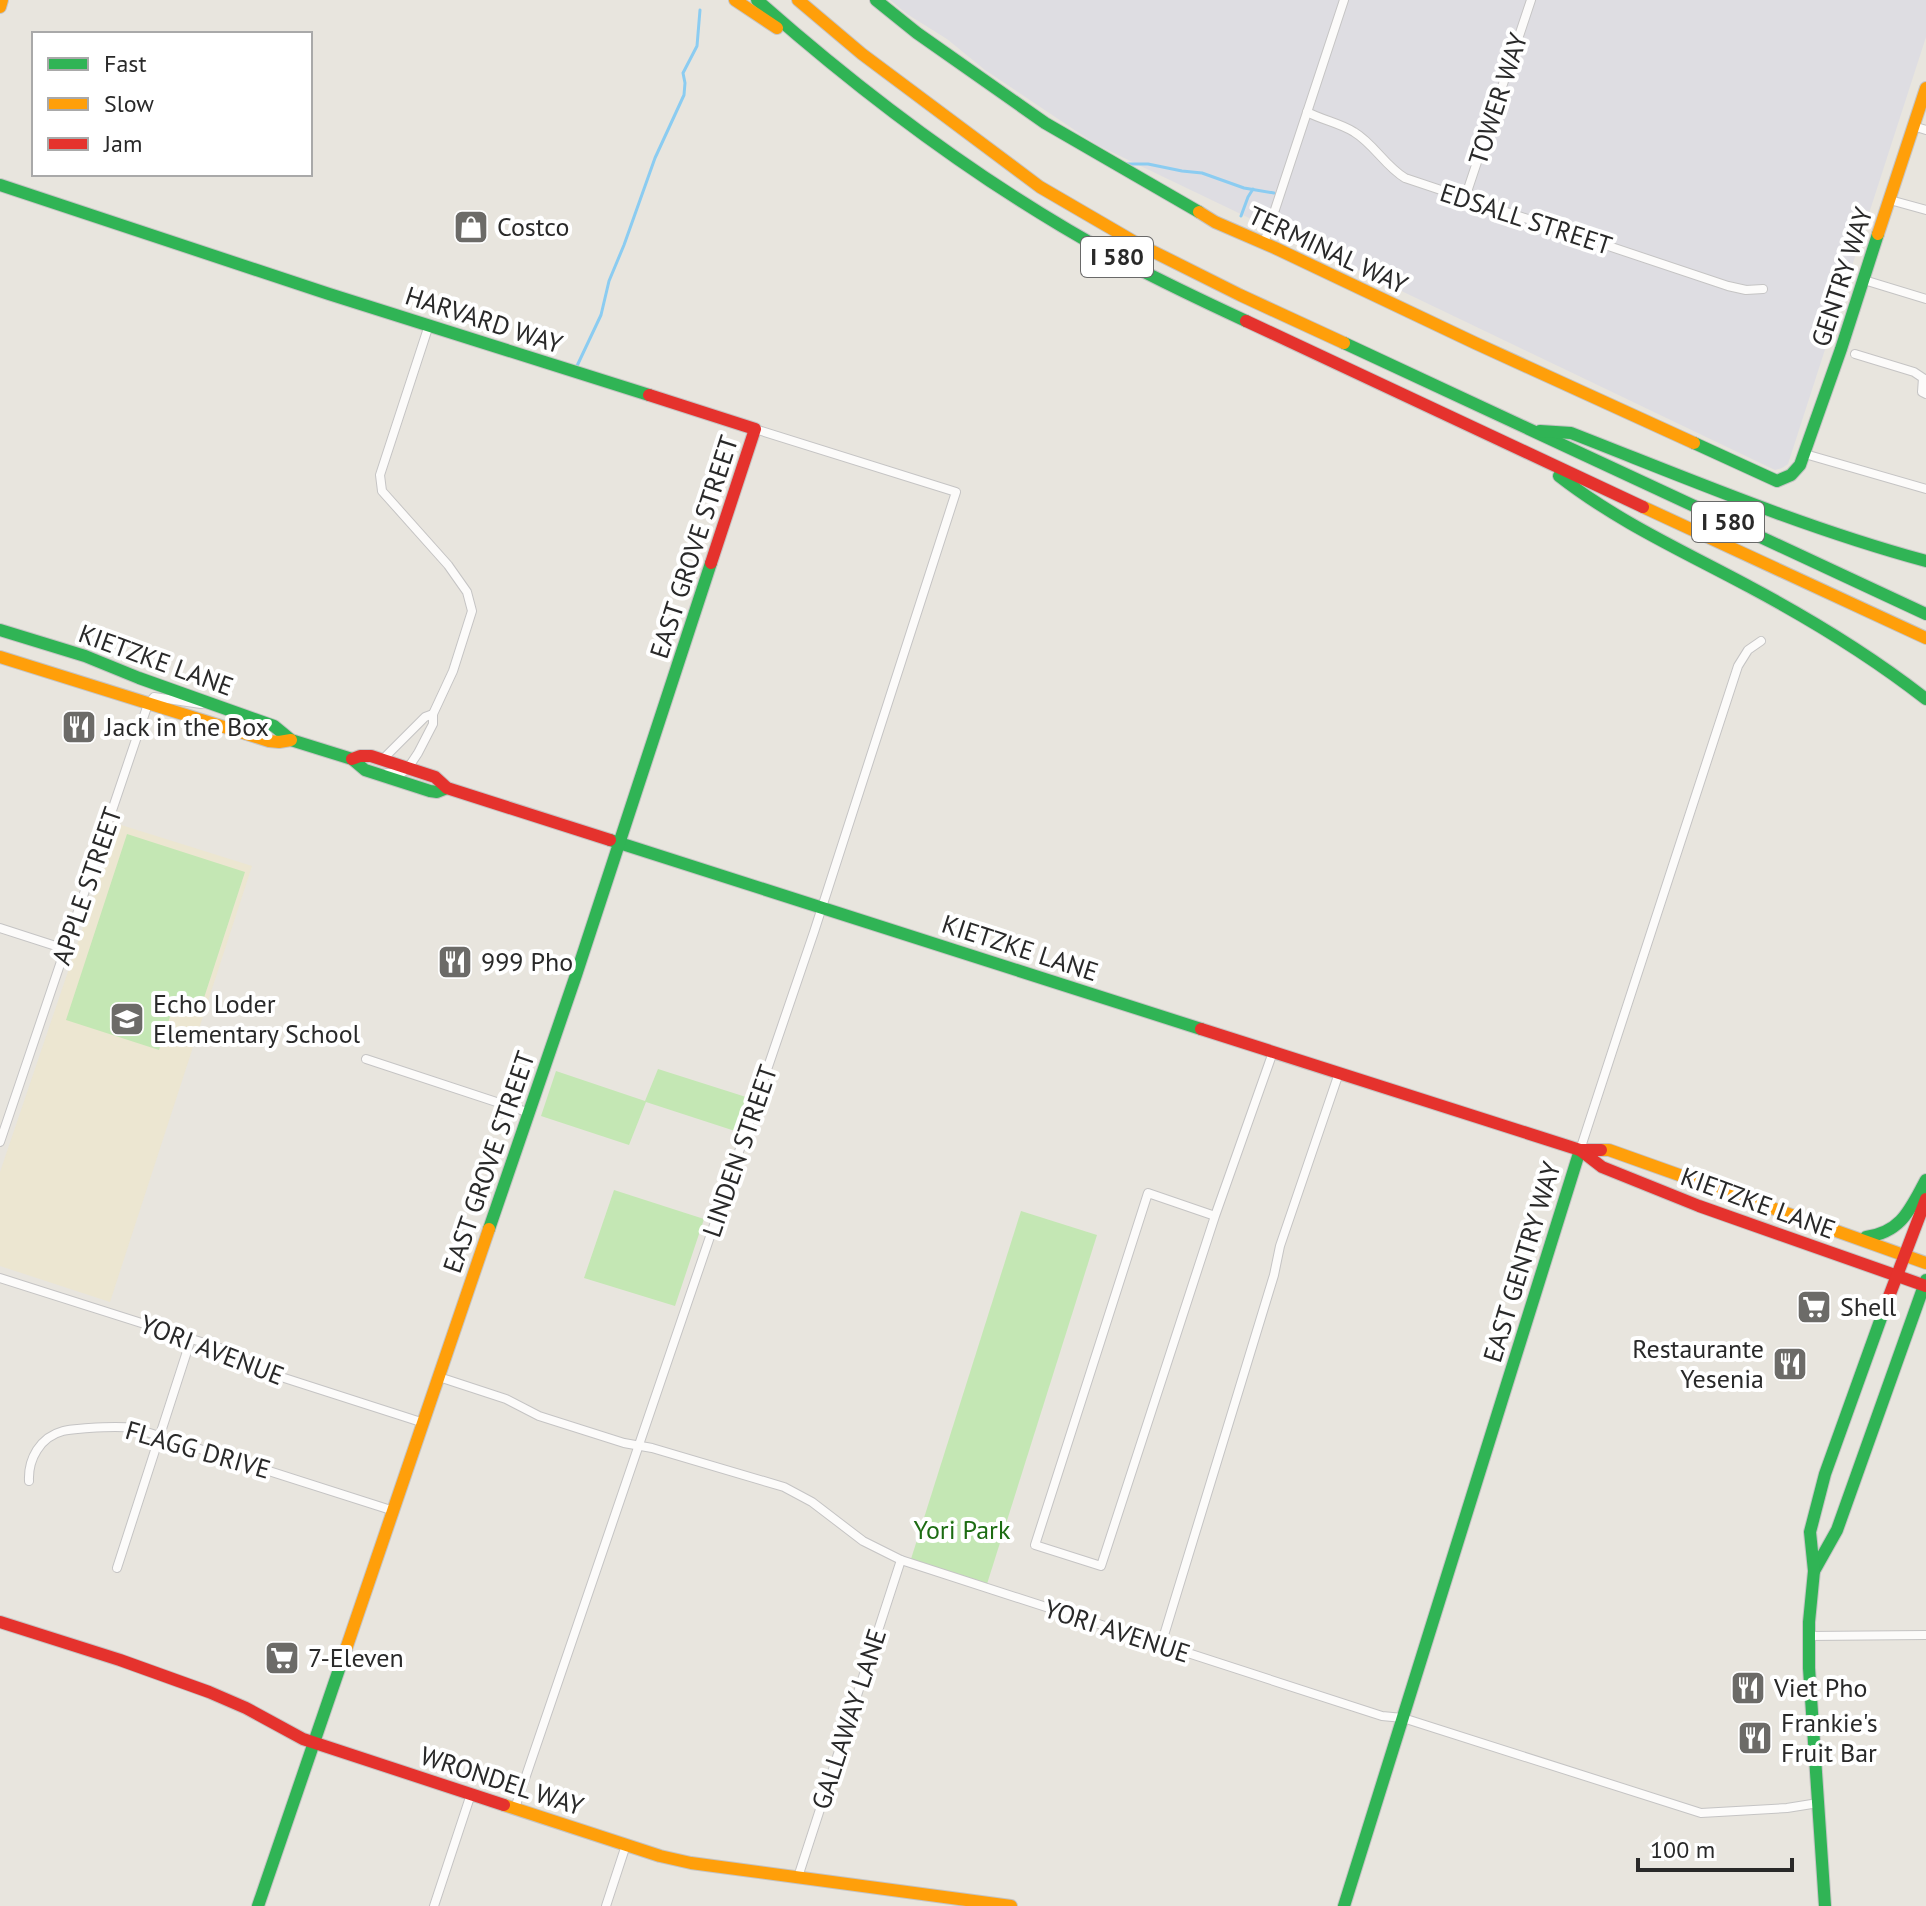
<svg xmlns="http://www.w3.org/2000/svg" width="1926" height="1906" font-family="'PT Sans',sans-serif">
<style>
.education{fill:#ece6d1}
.airport{fill:#dedde2}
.green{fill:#c4e7b4}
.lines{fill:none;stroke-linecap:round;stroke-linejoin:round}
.stream{stroke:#8bccf1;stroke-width:3}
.street-casing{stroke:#c5c4c4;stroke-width:10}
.fast-casing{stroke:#c5c4c4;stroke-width:14}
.slow-casing{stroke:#c5c4c4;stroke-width:14}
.jam-casing{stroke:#c5c4c4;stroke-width:14}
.street{stroke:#fcfbfa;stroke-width:8}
.fast{stroke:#30b455;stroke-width:12}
.slow{stroke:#ff9f0a;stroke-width:12}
.jam{stroke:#e5322d;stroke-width:12}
.labels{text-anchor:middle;stroke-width:8;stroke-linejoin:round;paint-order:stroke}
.shield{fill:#fff;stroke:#696969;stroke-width:2}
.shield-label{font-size:24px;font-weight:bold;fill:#292929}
.street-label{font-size:26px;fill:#292929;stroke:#fff}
.poi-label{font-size:26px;fill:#292929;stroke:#fff;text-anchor:start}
.park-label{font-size:26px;fill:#1d6c13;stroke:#fff}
</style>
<rect width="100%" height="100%" fill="#e8e5de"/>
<polygon class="education" points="118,824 252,866 110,1302 0,1266 0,1172"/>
<polygon class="airport" points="890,0 1926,0 1926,37 1788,464 1782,468 1775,470 1097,145 985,70 947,39 907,14"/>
<g class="green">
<polygon points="127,834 245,872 201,1007 181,1001 174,1005 159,1050 66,1020"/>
<polygon points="658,1069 746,1097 735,1131 646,1102 629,1145 541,1116 556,1071 645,1101"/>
<polygon points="614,1190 704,1219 675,1306 584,1278"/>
<polygon points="1021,1211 1097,1235 987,1584 911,1559"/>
</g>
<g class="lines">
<g class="stream">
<polyline points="1125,164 1148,164 1182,171 1202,173 1244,188 1274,193"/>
<polyline points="1241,216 1248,197 1253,189"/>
<polyline points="576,368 601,315 609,281 624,245 655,158 684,95 685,83 683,73 697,46 700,10"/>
</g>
<g class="street-casing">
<g id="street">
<path d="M1307,112C1322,120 1340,123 1354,132C1374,144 1385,166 1405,178L1728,286L1746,290L1763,289"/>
<polyline points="1913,126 1926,130"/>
<polyline points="1465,198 1531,0"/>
<polyline points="1890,200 1926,210"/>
<polyline points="1264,243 1344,0"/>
<polyline points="1864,280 1926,299"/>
<polyline points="1855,354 1914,372 1923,378 1922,392 1926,394"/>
<polyline points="1805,454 1926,489"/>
<polyline points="382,760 425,717 433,714"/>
<polyline points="387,773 402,773 408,768 418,753 433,724 433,714 453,671 472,611 467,592 448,565 382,491 380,475 429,325"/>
<polyline points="0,928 65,949"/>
<polyline points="366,1059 530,1113"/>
<polyline points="0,1142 148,704 154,697 201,704"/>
<polyline points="1580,1150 1738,666 1748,650 1761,641"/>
<polyline points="1215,1216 1148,1193 1035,1545 1101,1566 1215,1216 1273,1052"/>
<polyline points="0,1278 220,1348 241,1355 275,1375 424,1423"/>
<polyline points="439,1377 506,1399 539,1416 624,1443 652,1448 784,1487 812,1502 863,1541 901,1560 1382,1716 1403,1718 1701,1813 1787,1808 1818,1803"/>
<path d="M29,1481C28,1459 40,1437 63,1431C71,1429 80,1429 89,1428C104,1427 119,1426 134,1428L394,1511"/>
<polyline points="117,1568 191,1339"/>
<polyline points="1808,1636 1926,1635"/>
<polyline points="1161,1645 1274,1275 1280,1246 1339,1073"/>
<polyline points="515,1808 814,932 956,492 755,429"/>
<polyline points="798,1877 901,1560"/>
<polyline points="434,1906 471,1794"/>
<polyline points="606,1906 626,1845"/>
</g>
</g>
<g class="fast-casing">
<g id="fast">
<path d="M757,0C870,100 992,191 1125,262C1165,283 1205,302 1246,321"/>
<polyline points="876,0 917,33 1045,123 1199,212"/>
<polyline points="0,185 329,294 649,395"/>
<polyline points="1344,343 1926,614"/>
<path d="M1540,431L1571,433C1689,479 1804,528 1926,561"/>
<polyline points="1694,443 1777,481 1791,475 1800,465 1841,349 1878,234"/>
<path d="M1559,476C1618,522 1685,552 1750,587C1812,620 1871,656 1926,699"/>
<polyline points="0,630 85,656 139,678 274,726 291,740 352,759 365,770 430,791 437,792 447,788"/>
<polyline points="610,840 1201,1029"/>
<polyline points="489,1229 576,975 711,563"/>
<path d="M1866,1237C1902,1232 1910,1209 1926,1180"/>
<polyline points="1814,1571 1837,1530 1926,1280"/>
<polyline points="258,1906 346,1649"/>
<polyline points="1344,1906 1580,1150"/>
<polyline points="1825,1906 1809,1668 1809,1622 1814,1571 1810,1532 1825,1474 1885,1307"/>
</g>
</g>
<g class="slow-casing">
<g id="slow">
<polyline points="735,0 777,28"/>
<polyline points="798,0 862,54 1040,187 1138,244 1240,295 1344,343"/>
<polyline points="0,7 2,0"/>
<polyline points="1199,212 1215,222 1275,248 1475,343 1694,443"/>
<polyline points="1878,234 1926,88"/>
<polyline points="1643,507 1926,638"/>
<polyline points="0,657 269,741 279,742 291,740"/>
<polyline points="1601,1150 1609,1150 1926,1263"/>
<polyline points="346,1649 489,1229"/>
<polyline points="504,1805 660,1856 691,1863 1011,1906"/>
</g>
</g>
<g class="jam-casing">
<g id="jam">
<polyline points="1246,321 1643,507"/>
<polyline points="649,395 755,429 711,563"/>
<polyline points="352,759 360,756 371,756 435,777 447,788 610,840"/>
<polyline points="1201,1029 1580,1150 1601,1150"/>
<polyline points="1580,1150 1602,1167 1699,1206 1926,1286"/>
<polyline points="1885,1307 1926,1199"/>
<polyline points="0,1622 120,1660 209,1692 246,1708 303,1739 504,1805"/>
</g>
</g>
<use href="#street" class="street"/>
<use href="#fast" class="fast"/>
<use href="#slow" class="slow"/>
<use href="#jam" class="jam"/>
</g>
<defs>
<g id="shop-square" transform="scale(1.8)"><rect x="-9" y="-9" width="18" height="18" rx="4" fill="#6c6b68" stroke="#fff"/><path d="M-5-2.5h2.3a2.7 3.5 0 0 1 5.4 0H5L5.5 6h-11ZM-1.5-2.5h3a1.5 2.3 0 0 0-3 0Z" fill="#fff"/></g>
<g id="restaurant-square" transform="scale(1.8)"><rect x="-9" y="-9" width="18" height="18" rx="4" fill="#6c6b68" stroke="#fff"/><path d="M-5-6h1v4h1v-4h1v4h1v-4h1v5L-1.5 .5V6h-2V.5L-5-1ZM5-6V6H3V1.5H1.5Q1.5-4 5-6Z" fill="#fff"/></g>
<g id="school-square" transform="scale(1.8)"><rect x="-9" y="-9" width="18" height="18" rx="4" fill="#6c6b68" stroke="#fff"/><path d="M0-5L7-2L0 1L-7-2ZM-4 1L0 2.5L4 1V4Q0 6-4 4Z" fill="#fff"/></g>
<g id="supermarket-square" transform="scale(1.8)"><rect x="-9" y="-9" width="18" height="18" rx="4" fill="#6c6b68" stroke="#fff"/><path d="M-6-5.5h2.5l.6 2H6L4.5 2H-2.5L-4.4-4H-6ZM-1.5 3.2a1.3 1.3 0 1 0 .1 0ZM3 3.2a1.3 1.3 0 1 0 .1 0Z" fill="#fff"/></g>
</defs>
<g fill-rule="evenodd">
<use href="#shop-square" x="471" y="227"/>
<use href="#restaurant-square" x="79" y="727"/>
<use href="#restaurant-square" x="455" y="962"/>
<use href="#school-square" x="127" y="1019"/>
<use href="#supermarket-square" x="1814" y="1307"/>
<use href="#restaurant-square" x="1790" y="1364"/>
<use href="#supermarket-square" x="282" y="1658"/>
<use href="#restaurant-square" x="1748" y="1688"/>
<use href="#restaurant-square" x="1755" y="1738"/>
</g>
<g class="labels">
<g class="shield">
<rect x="1081" y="237" width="72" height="40" rx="6"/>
<rect x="1692" y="502" width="72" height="40" rx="6"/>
</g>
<g class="shield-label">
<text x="1117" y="265">I 580</text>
<text x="1728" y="530">I 580</text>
</g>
<g class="street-label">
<text transform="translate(1498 99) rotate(-72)" y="9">TOWER WAY</text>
<text transform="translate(1526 219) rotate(18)" y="9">EDSALL STREET</text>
<text transform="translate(1328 250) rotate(25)" y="9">TERMINAL WAY</text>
<text transform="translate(1842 277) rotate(-72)" y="9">GENTRY WAY</text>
<text transform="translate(484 320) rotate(18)" y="9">HARVARD WAY</text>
<text transform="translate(694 547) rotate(-72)" y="9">EAST GROVE STREET</text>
<text transform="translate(156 660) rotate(20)" y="9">KIETZKE LANE</text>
<text transform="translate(87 886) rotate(-71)" y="9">APPLE STREET</text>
<text transform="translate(1020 948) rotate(18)" y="9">KIETZKE LANE</text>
<text transform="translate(740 1151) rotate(-71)" y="9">LINDEN STREET</text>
<text transform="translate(489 1162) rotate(-71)" y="9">EAST GROVE STREET</text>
<text transform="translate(1758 1203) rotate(20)" y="9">KIETZKE LANE</text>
<text transform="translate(1522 1262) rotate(-73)" y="9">EAST GENTRY WAY</text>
<text transform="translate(212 1350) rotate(21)" y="9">YORI AVENUE</text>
<text transform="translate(198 1450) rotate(16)" y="9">FLAGG DRIVE</text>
<text transform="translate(1117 1631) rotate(18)" y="9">YORI AVENUE</text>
<text transform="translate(849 1719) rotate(-72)" y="9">GALLAWAY LANE</text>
<text transform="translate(502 1781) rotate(18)" y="9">WRONDEL WAY</text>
</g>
<g class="poi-label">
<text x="497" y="236">Costco</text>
<text x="105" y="736">Jack in the Box</text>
<text x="481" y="971">999 Pho</text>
<text x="153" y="1013">Echo Loder<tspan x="153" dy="30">Elementary School</tspan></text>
<text x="1840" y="1316">Shell</text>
<text x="1764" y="1358" text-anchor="end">Restaurante<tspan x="1764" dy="30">Yesenia</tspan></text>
<text x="308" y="1667">7-Eleven</text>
<text x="1774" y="1697">Viet Pho</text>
<text x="1781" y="1732">Frankie's<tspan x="1781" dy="30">Fruit Bar</tspan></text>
</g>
<g class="park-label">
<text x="962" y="1539">Yori Park</text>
</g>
</g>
<rect x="32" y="32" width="280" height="144" fill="#ffffff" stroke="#a9a9a9" stroke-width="2"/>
<rect x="48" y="58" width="40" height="12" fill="#30b455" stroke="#a9a9a9" stroke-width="2"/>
<text x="104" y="72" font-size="24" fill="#292929">Fast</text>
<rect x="48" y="98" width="40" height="12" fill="#ff9f0a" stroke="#a9a9a9" stroke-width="2"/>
<text x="104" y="112" font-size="24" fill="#292929">Slow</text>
<rect x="48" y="138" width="40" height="12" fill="#e5322d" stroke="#a9a9a9" stroke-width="2"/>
<text x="104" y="152" font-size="24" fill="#292929">Jam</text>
<path d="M1638 1858v12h154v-12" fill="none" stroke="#292929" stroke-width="4"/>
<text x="1650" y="1858" font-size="24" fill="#292929" stroke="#ffffff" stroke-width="6" paint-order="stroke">100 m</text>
</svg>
